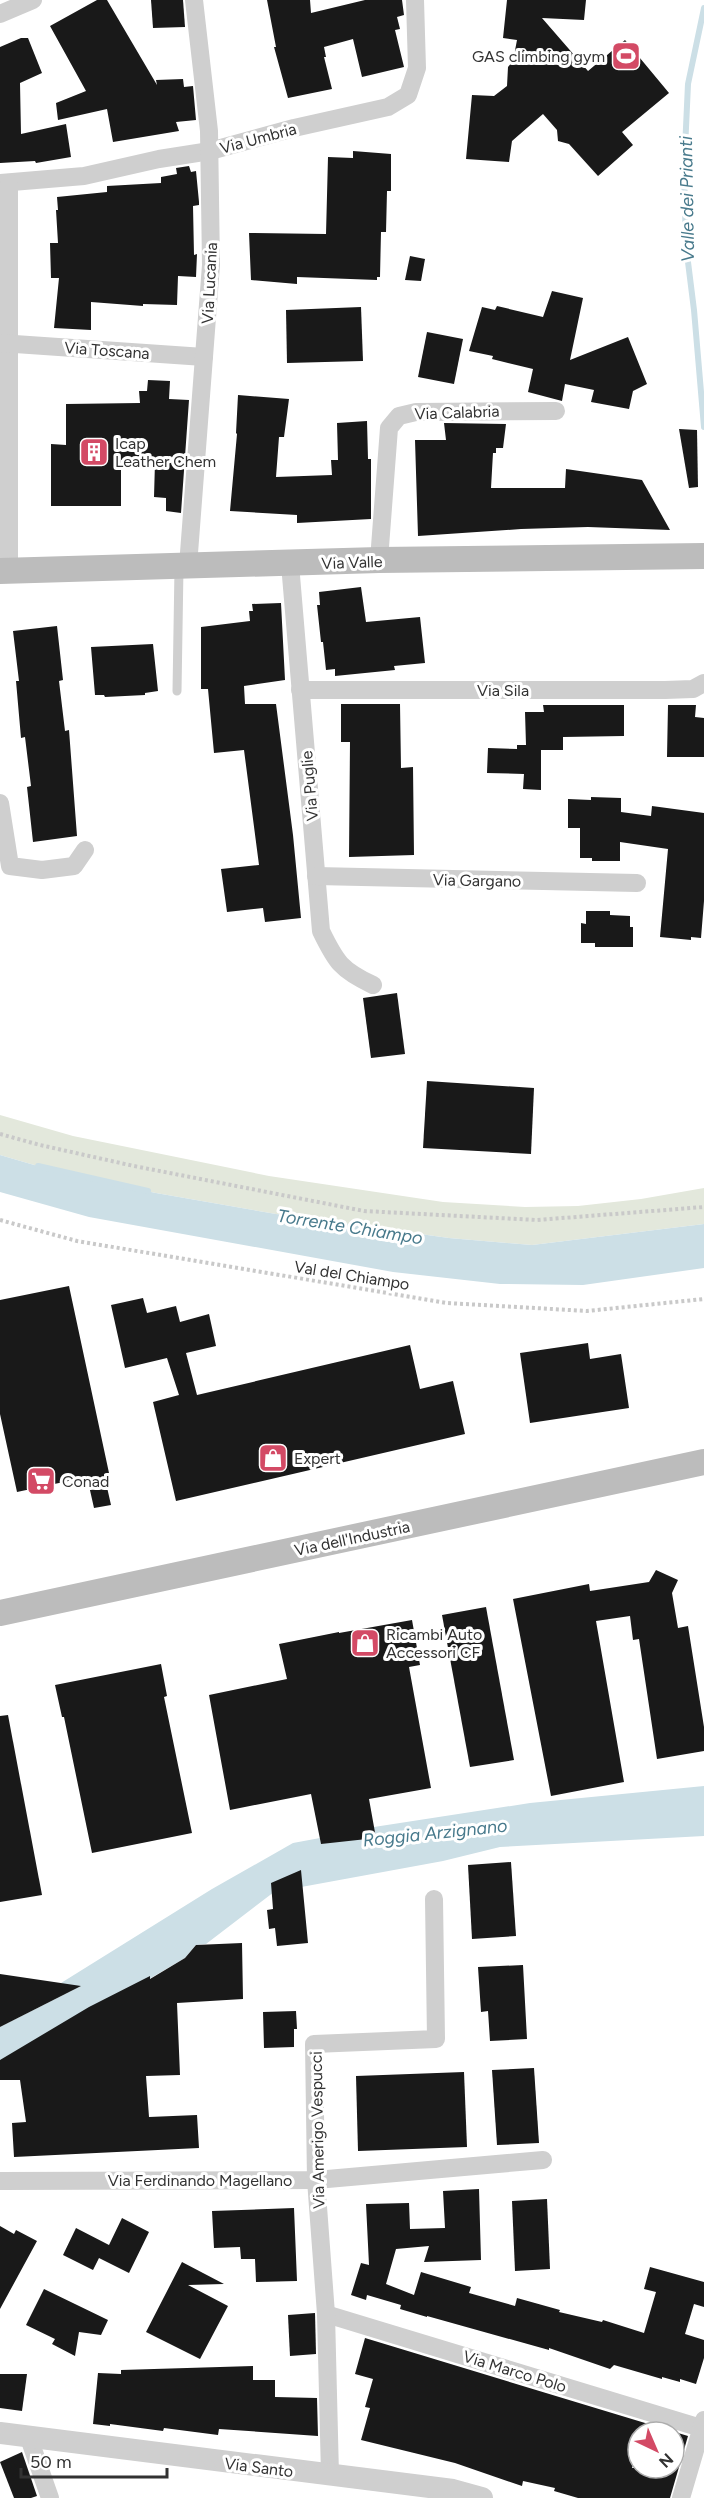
<svg xmlns="http://www.w3.org/2000/svg" width="704" height="2498" font-family="Figtree,sans-serif">
<style>
.green{fill:#e3e8dc}
.water{fill:#ccdfe6}
.lines{fill:none;stroke-linecap:round;stroke-linejoin:round}
.stream{stroke:#ccdfe6;stroke-width:6}
.building{fill:#191919;fill-rule:evenodd}
.path{stroke:#c9c9c9;stroke-width:4;stroke-dasharray:3 3;stroke-linecap:butt}
.service{stroke:#cfcfcf;stroke-width:9}
.minor{stroke:#cfcfcf;stroke-width:18}
.tertiary{stroke:#cfcfcf;stroke-width:22}
.secondary{stroke:#bcbcbc;stroke-width:26}
.labels{text-anchor:middle;stroke-width:6;stroke-linejoin:round;paint-order:stroke}
.poi-label{font-size:16px;fill:#323232;stroke:#fff;text-anchor:start}
.street-label{font-size:16px;fill:#323232;stroke:#fff}
.water-label{font-size:18px;font-style:italic;fill:#487a8c;stroke:#fff}
</style>
<rect width="100%" height="100%" fill="#fff"/>
<polygon class="green" points="0,1115 73,1136 269,1176 443,1202 525,1207 578,1206 641,1199 704,1188 704,1224 532,1245 449,1238 276,1214 156,1193 72,1176 0,1155"/>
<g class="water">
<polygon points="0,1155 72,1176 156,1193 276,1214 449,1238 532,1245 704,1224 704,1268 583,1285 500,1284 393,1272 89,1217 0,1192"/>
<polygon points="704,1786 704,1836 500,1847 443,1861 274,1892 206,1944 196,1945 185,1958 0,2066 0,2027 75,1989 61,1983 212,1889 293,1843 320,1838 321,1844 374,1827 530,1803"/>
</g>
<g class="lines">
<g class="stream">
<polyline points="704,8 688,84 684,171 686,246 694,310 704,427"/>
<polyline points="38,1166 148,1191"/>
</g>
</g>
<g class="building">
<polygon points="97,0 107,0 157,85 156,80 183,79 184,87 193,86 196,120 176,122 179,131 113,142 107,109 58,120 56,103 86,91 50,26"/>
<polygon points="151,0 183,0 185,27 153,28"/>
<polygon points="267,0 310,0 311,13 365,0 402,0 404,15 397,17 400,29 395,30 404,67 362,77 353,39 324,47 326,57 324,57 332,89 288,98 274,47 276,47"/>
<polygon points="507,0 586,0 584,20 542,18 588,71 625,40 669,93 622,132 633,145 598,176 569,144 558,141 557,130 543,114 512,141 509,162 466,159 472,95 494,96 507,86 508,67 513,61 517,40 503,38"/>
<polygon points="21,38 28,38 42,73 20,83 21,134 66,124 71,157 36,163 35,161 0,163 0,47"/>
<polygon points="353,151 391,154 391,191 387,191 386,232 381,232 380,277 377,277 377,280 297,277 297,284 251,280 249,233 326,234 328,157 353,158"/>
<polygon points="189,166 191,172 196,171 199,202 199,205 193,206 194,255 197,254 196,277 178,276 177,305 143,304 143,306 91,302 91,330 54,328 59,278 51,278 50,243 58,243 56,210 58,210 57,197 107,192 107,186 161,183 161,177 177,174 176,168"/>
<polygon points="410,256 425,259 421,281 405,280"/>
<polygon points="552,291 583,298 570,360 628,337 647,384 633,391 629,409 591,402 594,390 565,384 562,401 528,392 533,369 492,359 493,356 469,351 482,307 495,310 497,306 543,317"/>
<polygon points="361,307 363,361 287,363 286,310"/>
<polygon points="427,332 463,339 454,384 418,377"/>
<polygon points="148,380 170,381 169,399 189,400 181,513 166,511 166,498 154,497 155,462 121,460 121,506 51,506 51,444 66,445 66,404 140,403 139,391 147,391"/>
<polygon points="238,395 289,399 284,437 279,437 276,477 332,475 331,460 338,460 337,423 367,421 368,459 371,459 371,519 297,523 297,515 230,511 237,434 236,433"/>
<polygon points="444,423 506,424 503,448 496,448 496,453 493,453 491,488 565,488 566,469 642,480 670,530 588,527 521,529 418,536 415,440 446,440"/>
<polygon points="679,429 697,430 698,487 689,488"/>
<polygon points="361,587 366,622 420,617 425,663 394,666 395,670 335,676 335,669 326,670 323,642 321,642 317,605 320,605 319,592"/>
<polygon points="281,603 285,680 244,686 245,704 276,704 293,835 301,918 265,922 263,908 227,912 221,869 259,865 244,750 214,753 208,689 201,689 201,627 250,621 249,611 253,611 252,604"/>
<polygon points="57,626 63,680 59,681 65,731 69,730 77,836 33,842 27,787 31,786 25,737 21,738 16,681 19,681 13,631"/>
<polygon points="153,644 158,691 145,693 145,695 105,697 104,695 95,695 91,647"/>
<polygon points="341,704 400,704 401,768 413,767 414,855 349,857 350,742 341,742"/>
<polygon points="543,705 624,705 624,736 563,737 563,750 541,750 541,790 523,789 524,774 487,773 488,748 517,749 517,745 526,745 525,712 544,712"/>
<polygon points="668,705 696,705 695,717 704,718 704,757 667,757"/>
<polygon points="591,797 621,798 621,812 651,816 652,806 704,813 704,901 701,938 691,937 691,940 660,937 668,849 620,842 620,861 592,861 592,858 580,858 580,828 568,828 568,799 591,800"/>
<polygon points="586,911 610,911 610,915 630,916 630,927 633,927 633,947 595,947 595,943 581,943 581,923 586,924"/>
<polygon points="397,993 405,1054 371,1058 363,998"/>
<polygon points="427,1081 534,1088 531,1154 423,1148"/>
<polygon points="69,1286 109,1473 104,1474 111,1505 94,1508 87,1477 17,1492 0,1414 0,1300"/>
<polygon points="143,1298 147,1313 176,1306 180,1322 209,1314 216,1346 186,1353 197,1395 410,1345 420,1389 453,1381 465,1434 176,1501 153,1402 179,1395 167,1358 125,1368 111,1305"/>
<polygon points="588,1343 590,1359 621,1354 629,1408 530,1423 520,1353"/>
<polygon points="656,1570 678,1580 672,1593 678,1628 688,1626 704,1727 704,1751 657,1759 639,1639 633,1640 630,1616 596,1621 624,1782 551,1796 513,1599 589,1584 590,1591 649,1582"/>
<polygon points="486,1607 514,1760 470,1767 442,1615"/>
<polygon points="412,1620 420,1665 409,1667 431,1788 369,1799 376,1838 321,1844 311,1794 230,1810 209,1695 287,1679 279,1644 339,1632 339,1633"/>
<polygon points="161,1664 167,1696 164,1697 192,1833 92,1853 64,1717 62,1717 55,1685"/>
<polygon points="8,1715 42,1895 0,1902 0,1716"/>
<polygon points="511,1862 516,1936 472,1939 468,1865"/>
<polygon points="301,1870 308,1943 277,1946 275,1928 269,1929 267,1910 273,1909 271,1883"/>
<polygon points="242,1943 243,1999 177,2003 180,2075 146,2076 149,2117 197,2115 199,2148 14,2157 12,2123 26,2122 20,2080 0,2080 0,2060 89,2007 150,1976 150,1979 185,1958 196,1945"/>
<polygon points="523,1965 527,2039 490,2041 488,2011 481,2012 478,1967"/>
<polygon points="0,1974 81,1986 0,2027"/>
<polygon points="296,2011 297,2029 294,2029 294,2047 264,2048 263,2012"/>
<polygon points="534,2068 539,2143 497,2145 492,2070"/>
<polygon points="464,2072 467,2147 358,2151 356,2076"/>
<polygon points="479,2189 481,2260 424,2262 429,2246 396,2249 386,2284 414,2295 421,2272 471,2287 469,2293 515,2306 517,2298 560,2310 559,2312 602,2322 603,2320 644,2333 656,2292 644,2289 650,2267 704,2282 704,2307 694,2304 685,2334 704,2340 704,2358 696,2384 680,2379 680,2382 662,2377 662,2379 614,2365 610,2369 549,2348 549,2350 427,2316 427,2317 400,2309 401,2305 367,2295 366,2300 351,2295 361,2263 369,2265 366,2204 409,2203 410,2229 445,2228 443,2191"/>
<polygon points="547,2199 550,2269 515,2271 512,2201"/>
<polygon points="294,2208 297,2281 256,2282 255,2259 241,2259 240,2247 214,2248 212,2211"/>
<polygon points="122,2218 149,2232 129,2273 99,2258 93,2270 63,2255 76,2228 109,2245"/>
<polygon points="0,2226 14,2234 16,2230 37,2241 0,2309"/>
<polygon points="182,2262 224,2284 188,2285 228,2306 200,2359 146,2332"/>
<polygon points="44,2289 108,2320 101,2335 79,2332 75,2356 52,2344 55,2339 26,2325"/>
<polygon points="315,2313 316,2354 290,2356 288,2315"/>
<path d="M365,2338L688,2436L670,2498H578L554,2491L555,2488L523,2481L522,2486L455,2463L361,2440L370,2408L365,2407L373,2379L355,2374ZM638,2432H674V2468H632L638,2448Z"/>
<polygon points="253,2366 253,2380 275,2380 275,2397 317,2398 318,2436 219,2429 218,2435 164,2428 163,2431 110,2424 110,2426 93,2424 98,2373 121,2374 121,2370"/>
<polygon points="0,2374 27,2374 22,2411 0,2408"/>
<polygon points="22,2452 37,2496 31,2498 14,2498 0,2462"/>
</g>
<g class="lines">
<g class="path">
<polyline points="0,1134 40,1145 134,1166 364,1211 537,1220 704,1207"/>
<polyline points="0,1220 77,1241 447,1303 587,1311 704,1299"/>
</g>
<polyline class="service" points="177,691 179,568"/>
<g class="minor">
<polyline points="0,14 33,0"/>
<polyline points="0,183 84,176 159,159 210,151 294,128 388,107 408,95 417,68 415,0"/>
<polyline points="9,183 9,571"/>
<polyline points="0,343 204,357"/>
<polyline points="379,560 389,428 399,416 416,412 556,411"/>
<path d="M290,564L321,931C336,962 341,970 373,985"/>
<polyline points="188,566 211,265 209,131 194,0"/>
<polyline points="300,690 665,690 693,689 704,683"/>
<polyline points="0,803 10,866 42,870 74,866 85,850"/>
<polyline points="316,876 637,883"/>
<polyline points="0,2181 316,2180 543,2160"/>
<polyline points="326,2314 704,2429"/>
<polyline points="29,2438 50,2498"/>
<polyline points="330,2475 326,2314 316,2180 314,2044 436,2039 434,1899"/>
<polyline points="681,2498 704,2420"/>
</g>
<polyline class="tertiary" points="0,2433 453,2490 482,2498"/>
<g class="secondary">
<polyline points="0,571 379,560 704,556"/>
<polyline points="0,1613 704,1462"/>
</g>
</g>
<defs>
<g id="stadium-square" transform="scale(1.5)"><rect x="-9" y="-9" width="18" height="18" rx="4" fill="#d34a65" stroke="#fff"/><path d="M0-5a6.5 5 0 1 0 0 10a6.5 5 0 1 0 0-10ZM-3.5-1.8h7v3.6h-7Z" fill="#fff"/></g>
<g id="building-square" transform="scale(1.5)"><rect x="-9" y="-9" width="18" height="18" rx="4" fill="#d34a65" stroke="#fff"/><path d="M-4-6H4V6H1V3H-1V6H-4ZM-2.5-4.3h1.7v1.8h-1.7ZM.8-4.3h1.7v1.8H.8ZM-2.5-1h1.7V.8h-1.7ZM.8-1h1.7V.8H.8Z" fill="#fff"/></g>
<g id="shop-square" transform="scale(1.5)"><rect x="-9" y="-9" width="18" height="18" rx="4" fill="#d34a65" stroke="#fff"/><path d="M-5-2.5h2.3a2.7 3.5 0 0 1 5.4 0H5L5.5 6h-11ZM-1.5-2.5h3a1.5 2.3 0 0 0-3 0Z" fill="#fff"/></g>
<g id="supermarket-square" transform="scale(1.5)"><rect x="-9" y="-9" width="18" height="18" rx="4" fill="#d34a65" stroke="#fff"/><path d="M-6-5.5h2.5l.6 2H6L4.5 2H-2.5L-4.4-4H-6ZM-1.5 3.2a1.3 1.3 0 1 0 .1 0ZM3 3.2a1.3 1.3 0 1 0 .1 0Z" fill="#fff"/></g>
</defs>
<g fill-rule="evenodd">
<use href="#stadium-square" x="626" y="56"/>
<use href="#building-square" x="94" y="452"/>
<use href="#shop-square" x="273" y="1458"/>
<use href="#supermarket-square" x="41" y="1481"/>
<use href="#shop-square" x="365" y="1643"/>
</g>
<g class="labels">
<g class="poi-label">
<text x="605" y="62" text-anchor="end">GAS climbing gym</text>
<text x="115" y="449">Icap<tspan x="115" dy="18">Leather Chem</tspan></text>
<text x="294" y="1464">Expert</text>
<text x="62" y="1487">Conad</text>
<text x="386" y="1640">Ricambi Auto<tspan x="386" dy="18">Accessori CF</tspan></text>
</g>
<g class="street-label">
<text transform="translate(258 138) rotate(-15)" y="6">Via Umbria</text>
<text transform="translate(209 283) rotate(-87)" y="6">Via Lucania</text>
<text transform="translate(107 350) rotate(4)" y="6">Via Toscana</text>
<text transform="translate(457 412) rotate(-2)" y="6">Via Calabria</text>
<text transform="translate(352 562) rotate(-2)" y="6">Via Valle</text>
<text x="503" y="696">Via Sila</text>
<text transform="translate(309 786) rotate(-95)" y="6">Via Puglie</text>
<text transform="translate(477 880) rotate(1)" y="6">Via Gargano</text>
<text transform="translate(352 1275) rotate(9)" y="6">Val del Chiampo</text>
<text transform="translate(352 1538) rotate(-12)" y="6">Via dell'Industria</text>
<text transform="translate(317 2130) rotate(-91)" y="6">Via Amerigo Vespucci</text>
<text x="200" y="2186">Via Ferdinando Magellano</text>
<text transform="translate(515 2371) rotate(17)" y="6">Via Marco Polo</text>
<text transform="translate(259 2467) rotate(7)" y="6">Via Santo</text>
</g>
<g class="water-label">
<text transform="translate(687 199) rotate(-91)" y="6">Valle dei Prianti</text>
<text transform="translate(350 1227) rotate(9)" y="6">Torrente Chiampo</text>
<text transform="translate(435 1833) rotate(-6)" y="6">Roggia Arzignano</text>
</g>
</g>
<g transform="translate(656 2450) rotate(136)"><circle r="28" fill="#ffffff" stroke="#adadad" stroke-width="1.5"/>
<path d="M0-4.5L10 22L0 15L-10 22Z" fill="#d34a65"/>
<text y="-9" font-size="16" font-weight="bold" text-anchor="middle" fill="#323232">N</text>
</g>
<path d="M21 2468v9h146v-9" fill="none" stroke="#323232" stroke-width="3"/>
<text x="30" y="2468" font-size="18" fill="#323232" stroke="#ffffff" stroke-width="4.5" paint-order="stroke">50 m</text>
</svg>
